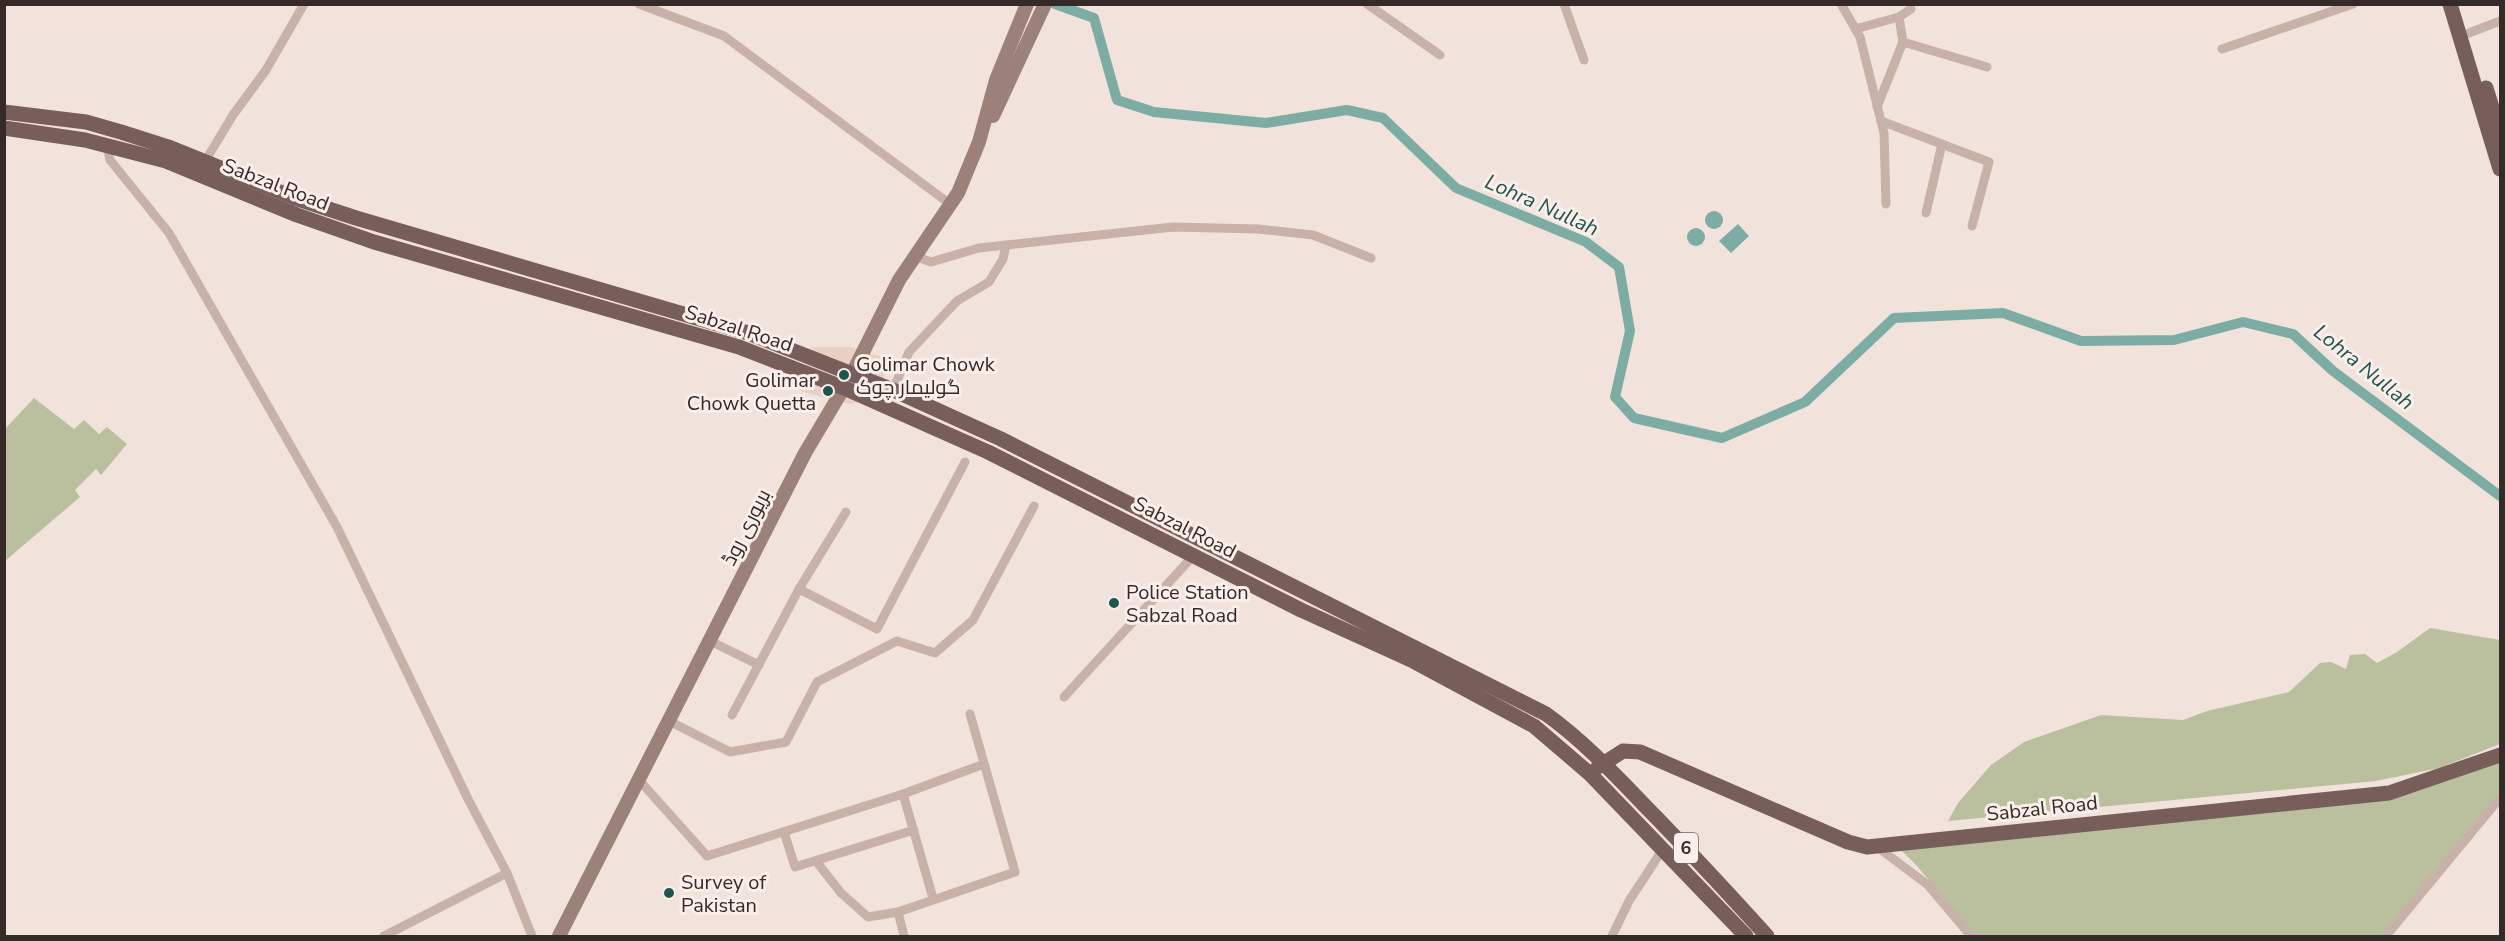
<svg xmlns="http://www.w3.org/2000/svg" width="2505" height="941" font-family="'Nunito Sans',Cairo,sans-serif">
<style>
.green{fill:#babf9d}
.plaza{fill:#e8d1c4}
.water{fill:#7daca5}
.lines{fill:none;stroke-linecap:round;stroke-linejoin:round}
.canal{stroke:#7daca5;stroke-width:10}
.street{stroke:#c8b1a9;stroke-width:9}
.secondary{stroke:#9c807a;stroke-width:14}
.primary{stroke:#775e5a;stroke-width:15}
.poi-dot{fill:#20554e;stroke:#f9eee9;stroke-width:2}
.labels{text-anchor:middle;stroke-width:6;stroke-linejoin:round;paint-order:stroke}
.shield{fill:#f9eee9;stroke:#706562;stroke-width:1.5}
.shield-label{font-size:18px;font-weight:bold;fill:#362a28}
.street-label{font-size:20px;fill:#362a28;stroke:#f9eee9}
.poi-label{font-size:20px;fill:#362a28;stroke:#f9eee9;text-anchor:start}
.water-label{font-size:21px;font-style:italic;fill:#20554e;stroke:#f9eee9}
</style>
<rect width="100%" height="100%" fill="#f1e3dc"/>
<g class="green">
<polygon points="34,398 74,429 84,420 99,434 107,427 127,444 101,475 96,469 75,490 80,497 5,561 5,429"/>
<polygon points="2430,628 2500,640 2500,744 2439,768 2376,781 1948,821 1958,803 1991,765 2024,742 2101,715 2183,720 2207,711 2289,692 2320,663 2331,662 2346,669 2350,655 2365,654 2377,663 2397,652"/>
<polygon points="2500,761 2500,792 2383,936 1976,936 1917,866 1896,845 2371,796"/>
</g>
<polygon class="plaza" points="812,347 850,347 893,360 872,399 850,404 800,391"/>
<g class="water">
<circle cx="1714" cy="220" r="9"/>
<polygon points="1738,224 1749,236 1731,253 1719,241"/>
<circle cx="1696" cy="237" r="9"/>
</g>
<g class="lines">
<polyline class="canal" points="1055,4 1094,18 1117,100 1154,112 1266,123 1347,110 1383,118 1456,188 1586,242 1619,267 1630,331 1615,397 1634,418 1722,438 1805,402 1894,318 2003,313 2081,341 2174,340 2243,322 2293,334 2333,371 2500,496"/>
<g class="street">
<polyline points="639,4 724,36 950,204"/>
<polyline points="1367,4 1440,55"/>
<polyline points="1564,4 1584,60"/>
<polyline points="1841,4 1860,37 1884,133 1886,204"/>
<polyline points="1855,29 1899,17 1911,9"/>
<polyline points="2469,33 2500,21"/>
<polyline points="1903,42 1987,67"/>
<polyline points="2222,49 2353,4"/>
<polyline points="1877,107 1903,42 1899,17"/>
<polyline points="1881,121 1989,162 1972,226"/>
<polyline points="107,145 110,160 169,233 337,527 469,801 507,873 532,936"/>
<polyline points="204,163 233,115 266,70 304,4"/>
<polyline points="1926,213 1942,144"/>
<polyline points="915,256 931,262 979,248 1173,227 1258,229 1313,235 1371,258"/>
<polyline points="893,390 909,352 957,301 989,282 1003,259 1006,245"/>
<polyline points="799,589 877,629 965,462"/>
<polyline points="710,641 759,665"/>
<polyline points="1064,697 1194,555"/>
<polyline points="732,715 799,589 846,512"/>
<polyline points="669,721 730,752 786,742 817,682 897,641 935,653 973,620 1034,506"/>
<polyline points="639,780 707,856 903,794 984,764"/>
<polyline points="903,794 933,898"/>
<polyline points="784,832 795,867 914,830"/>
<polyline points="1876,846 1928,885 1971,936"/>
<polyline points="816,861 841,893 868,917 898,912 1015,872 970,714"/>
<polyline points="898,912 904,936"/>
<polyline points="384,936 507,873"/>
<polyline points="1612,936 1629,901 1663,849"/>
<polyline points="2386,936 2500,798"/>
</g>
<g class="secondary">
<polyline points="993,116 1045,4"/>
<polyline points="559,936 805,453 852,374 899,280 958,193 979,142 996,80 1027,4"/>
</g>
<g class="primary">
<polyline points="2450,4 2500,169"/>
<polyline points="2486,88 2500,133"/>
<path d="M4,112L86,122L121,132L171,148L295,198L356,218L748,333L893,390L1001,439L1546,714C1585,742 1617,777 1650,811C1690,852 1729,894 1767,936"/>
<polyline points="4,128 85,140 166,161 297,215 374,242 739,347 844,388 988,452 1301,610 1411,660 1534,726 1590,774 1746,936"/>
<polyline points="1598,767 1623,751 1640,752 1848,842 1867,847 2389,793 2500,755"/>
</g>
</g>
<g class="poi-dot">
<circle cx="844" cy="375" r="6"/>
<circle cx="828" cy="391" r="6"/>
<circle cx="1114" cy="603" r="6"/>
<circle cx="669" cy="893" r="6"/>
</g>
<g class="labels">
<rect class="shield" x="1674" y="833" width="24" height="30" rx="4.5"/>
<g class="shield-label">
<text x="1686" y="854">6</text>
</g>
<g class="street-label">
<text transform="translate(276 184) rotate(21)" y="7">Sabzal Road</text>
<text transform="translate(739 328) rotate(18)" y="7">Sabzal Road</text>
<text transform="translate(746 527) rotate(-63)" y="7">بریوری روڈ</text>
<text transform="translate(1185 527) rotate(27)" y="7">Sabzal Road</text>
<text transform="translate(2042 808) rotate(-6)" y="7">Sabzal Road</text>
</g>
<g class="poi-label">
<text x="856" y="371">Golimar Chowk<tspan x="856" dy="23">گولیمار چوک</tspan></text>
<text x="816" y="387" text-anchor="end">Golimar<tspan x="816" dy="23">Chowk Quetta</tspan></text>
<text x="1126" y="599">Police Station<tspan x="1126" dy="23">Sabzal Road</tspan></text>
<text x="681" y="889">Survey of<tspan x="681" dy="23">Pakistan</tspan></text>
</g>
<g class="water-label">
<text transform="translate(1542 205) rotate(24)" y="7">Lohra Nullah</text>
<text transform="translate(2364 367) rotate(39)" y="7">Lohra Nullah</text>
</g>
</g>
<rect width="2505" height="941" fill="none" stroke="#362a28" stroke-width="12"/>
</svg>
